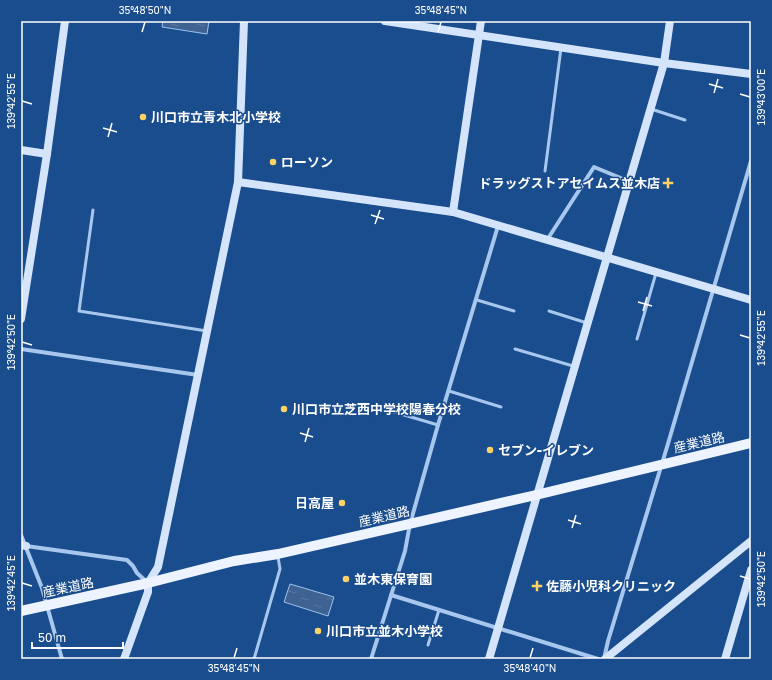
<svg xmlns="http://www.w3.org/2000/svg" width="772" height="680" font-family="'Golos Text','Noto Sans JP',sans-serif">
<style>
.water{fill:url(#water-ripples);stroke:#9ac2f0}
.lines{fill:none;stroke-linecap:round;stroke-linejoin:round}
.lane{stroke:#a7c7ee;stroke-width:3}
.street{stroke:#a7c7ee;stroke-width:4}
.secondary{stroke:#d4e4fa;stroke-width:8}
.primary{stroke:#eef4ff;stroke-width:10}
.ticks{fill:none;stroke:#fff;stroke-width:1.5}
.poi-dot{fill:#ffd264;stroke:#1a4d8d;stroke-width:1.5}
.labels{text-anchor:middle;stroke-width:3;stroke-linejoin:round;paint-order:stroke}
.poi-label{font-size:13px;font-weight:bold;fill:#fff;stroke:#1a4d8d;text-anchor:start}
.street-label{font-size:13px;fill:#fff;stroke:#1a4d8d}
.neatline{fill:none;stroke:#fff;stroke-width:1.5}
.ticks-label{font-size:10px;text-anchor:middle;fill:#fff}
</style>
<defs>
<pattern id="water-ripples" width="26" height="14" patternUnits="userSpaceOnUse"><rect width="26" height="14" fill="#3e6392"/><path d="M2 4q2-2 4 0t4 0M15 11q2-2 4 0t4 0" fill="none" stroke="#5b7aa2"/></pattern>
</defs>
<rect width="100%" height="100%" fill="#1a4d8d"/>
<g class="water">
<polygon points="163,21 209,21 207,34 162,27"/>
<polygon points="290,584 334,597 328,616 284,602"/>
</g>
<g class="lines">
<g class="lane">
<polyline points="651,109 685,120"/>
<polyline points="545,171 561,48"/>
<polyline points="93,210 79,311 207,331"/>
<polyline points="477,300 514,311"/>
<polyline points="549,311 587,323"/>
<polyline points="637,339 656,273"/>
<polyline points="515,349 573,366"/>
<polyline points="449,391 501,407"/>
<polyline points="384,409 438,425"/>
<polyline points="428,645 439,610"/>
<polyline points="254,659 280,569 278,557"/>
</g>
<g class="street">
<polyline points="547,240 594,167 628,181"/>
<polyline points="21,349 198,375"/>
<polyline points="21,535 42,588 62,659"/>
<polyline points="26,546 127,560 133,566 137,573 148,583"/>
<polyline points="391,595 598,659"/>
<polyline points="371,659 405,551 410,524 438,425 498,226"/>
<polyline points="604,659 608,641 667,447 751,161"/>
</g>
<g class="secondary">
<polyline points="385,21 664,63 751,74"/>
<polyline points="21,150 47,154"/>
<polyline points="238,182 453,212 751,300"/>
<polyline points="453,212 481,21"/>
<polyline points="21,319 47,154 65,21"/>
<polyline points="21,545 26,546"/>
<polyline points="124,659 148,592 148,583 158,567 238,182 244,21"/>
<polyline points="489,659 664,63 670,21"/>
<polyline points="605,659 751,541"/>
<polyline points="725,659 751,570"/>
</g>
<polyline class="primary" points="21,611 148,583 234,561 278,554 536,495 751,443"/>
</g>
<path class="ticks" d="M142,32L145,22M438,32L441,22M709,84L723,88M714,93L718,79M740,94L750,97M22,101L32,104M103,128L117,132M108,137L112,123M371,215L384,219M375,224L380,210M638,302L652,306M643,311L647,297M740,335L750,338M22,342L32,345M300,433L313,437M305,442L309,428M568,520L581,524M572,528L576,515M740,576L750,579M22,583L32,586M234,658L237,648M530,658L533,648"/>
<g class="poi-dot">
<circle cx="143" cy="117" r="4"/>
<circle cx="273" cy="162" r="4"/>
<path d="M666 177h4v4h4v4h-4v4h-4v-4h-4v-4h4z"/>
<circle cx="284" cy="409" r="4"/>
<circle cx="490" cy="450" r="4"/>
<circle cx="342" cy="503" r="4"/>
<circle cx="346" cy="579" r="4"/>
<path d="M535 580h4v4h4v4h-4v4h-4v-4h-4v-4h4z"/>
<circle cx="318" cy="631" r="4"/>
</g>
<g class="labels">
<g class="poi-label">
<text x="151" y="122">川口市立青木北小学校</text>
<text x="281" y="167">ローソン</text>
<text x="660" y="188" text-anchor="end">ドラッグストアセイムス並木店</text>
<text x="292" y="414">川口市立芝西中学校陽春分校</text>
<text x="498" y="455">セブン-イレブン</text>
<text x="334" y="508" text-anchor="end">日高屋</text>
<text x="354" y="584">並木東保育園</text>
<text x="546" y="591">佐藤小児科クリニック</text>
<text x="326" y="636">川口市立並木小学校</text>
</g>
<g class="street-label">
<text transform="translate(699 442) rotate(-13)" y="5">産業道路</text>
<text transform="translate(384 516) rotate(-13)" y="5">産業道路</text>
<text transform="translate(68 587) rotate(-12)" y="5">産業道路</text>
</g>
</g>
<rect width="772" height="680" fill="none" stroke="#1a4d8d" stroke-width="44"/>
<path d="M32 642v6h91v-6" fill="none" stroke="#ffffff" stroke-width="2"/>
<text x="38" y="642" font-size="12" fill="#ffffff" stroke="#1a4d8d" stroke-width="3" paint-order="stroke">50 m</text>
<rect x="22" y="22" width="728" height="636" class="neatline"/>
<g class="ticks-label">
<text x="145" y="14">35°48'50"N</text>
<text x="441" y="14">35°48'45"N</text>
<text transform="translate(761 97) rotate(-90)" y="4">139°43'00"E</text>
<text transform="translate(11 101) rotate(-90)" y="4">139°42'55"E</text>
<text transform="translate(761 338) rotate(-90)" y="4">139°42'55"E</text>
<text transform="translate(11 342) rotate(-90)" y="4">139°42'50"E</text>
<text transform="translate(761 579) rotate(-90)" y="4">139°42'50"E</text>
<text transform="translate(11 583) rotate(-90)" y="4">139°42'45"E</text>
<text x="234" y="672">35°48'45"N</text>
<text x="530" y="672">35°48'40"N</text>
</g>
</svg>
